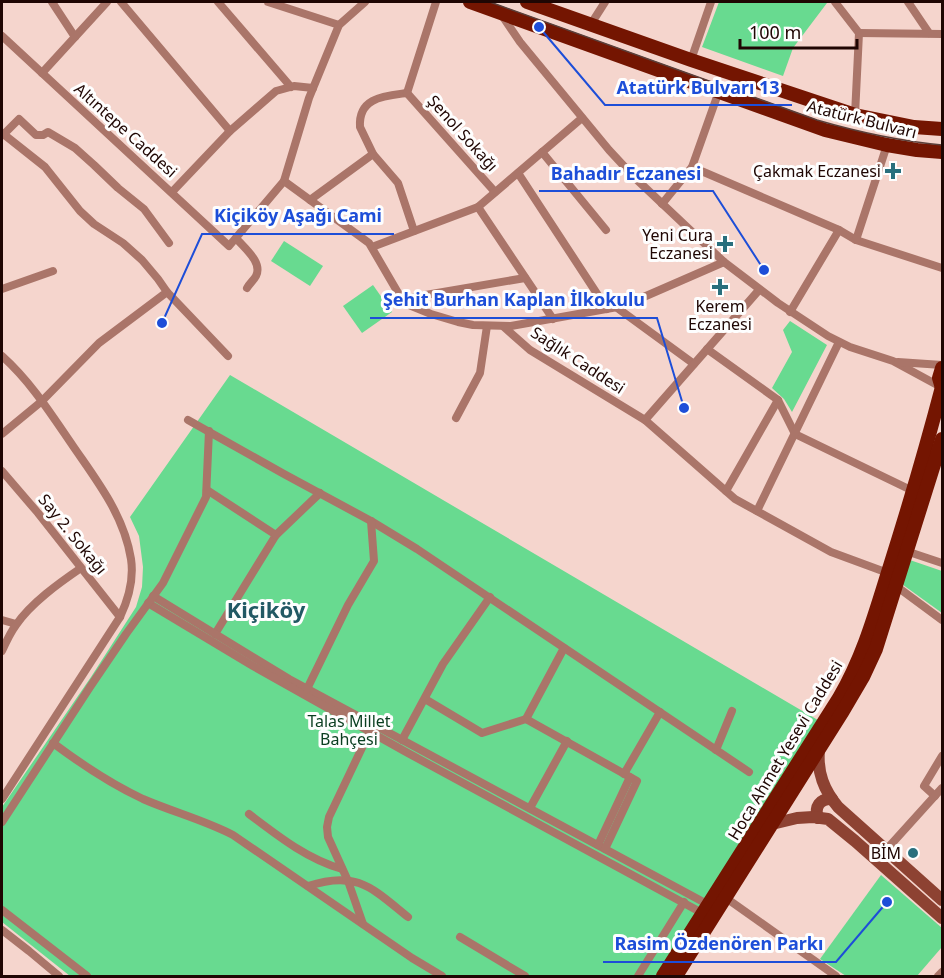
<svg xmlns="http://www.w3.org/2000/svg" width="944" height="978" font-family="'Noto Sans',sans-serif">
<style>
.green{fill:#68da90}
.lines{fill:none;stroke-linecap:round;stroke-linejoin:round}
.street{stroke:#aa7569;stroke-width:8}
.secondary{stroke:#8d4232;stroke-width:12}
.primary{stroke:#741501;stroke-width:14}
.tram{stroke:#5a3f3a;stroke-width:1.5}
.poi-dot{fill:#296f7d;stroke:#fefefe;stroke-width:2}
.labels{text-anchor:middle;stroke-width:6;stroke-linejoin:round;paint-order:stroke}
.street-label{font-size:16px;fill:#1f0603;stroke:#fefefe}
.poi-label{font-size:16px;fill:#1f0603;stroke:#fefefe;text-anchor:end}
.park-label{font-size:16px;fill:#0a3e20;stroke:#fefefe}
.district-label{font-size:22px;font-weight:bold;fill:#225964;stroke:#fefefe}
.leader{fill:none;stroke:#1d4ed8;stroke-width:2}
.callout-dot{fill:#1d4ed8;stroke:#fefefe;stroke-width:2}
.callout-label{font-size:18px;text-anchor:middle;font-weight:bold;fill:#1d4ed8;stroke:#fefefe;stroke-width:6;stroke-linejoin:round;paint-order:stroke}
</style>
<rect width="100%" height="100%" fill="#f5d5cd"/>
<g class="green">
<polygon points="719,2 826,2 827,3 793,48 783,76 702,47"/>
<polygon points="284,241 323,266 310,286 271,261"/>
<polygon points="373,285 392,312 362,333 343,306"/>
<polygon points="790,321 827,345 792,412 784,399 772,388 792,352 783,330"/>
<polygon points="230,375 828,726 670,976 70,976 2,922 2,807 91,677 136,607 142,587 143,567 139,536 130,517"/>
<polygon points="904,558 942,571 942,613 899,582"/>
<polygon points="881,875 942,928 942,947 917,976 846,976 820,959"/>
</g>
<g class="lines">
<g class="street">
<polyline points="52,2 75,37"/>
<polyline points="121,2 230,131"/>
<polyline points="218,2 291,87"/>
<polyline points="268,2 339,25"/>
<polyline points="835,2 859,33 855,115"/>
<polyline points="908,2 929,33"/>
<polyline points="501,14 520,42 609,150 635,178 724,262 778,303 828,336 850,347 893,361 941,387"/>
<polyline points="591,24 605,2"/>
<polyline points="859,33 942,34"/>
<polyline points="2,36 229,246 284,181 309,98 339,25 365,2"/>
<polyline points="691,60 711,2"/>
<polyline points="42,73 107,2"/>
<path d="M407,93C385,96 358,97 360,127L373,154L398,183L414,231"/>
<polyline points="407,93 495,192"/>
<polyline points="407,93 436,2"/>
<polyline points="2,133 45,167 80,211 94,224 123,243 142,260 158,279 167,292 99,343 42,401 2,434"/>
<polyline points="3,135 19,119 36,135 43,135 48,132 75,148 94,165 118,188 144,209 169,243"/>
<polyline points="542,152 606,230"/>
<polyline points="692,167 839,230 856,240 942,268"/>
<polyline points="518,173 607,309"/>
<polyline points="284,181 369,243 404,303 431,314 458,322 473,325 511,326 623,306 724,262"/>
<polyline points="172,192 230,131 276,91 294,86 313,88"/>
<polyline points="310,200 373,154"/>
<polyline points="662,204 692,167 719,91"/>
<polyline points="478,207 553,319"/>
<path d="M236,238C244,248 263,262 256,276C254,280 249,284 247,288"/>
<polyline points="856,240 887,145"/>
<polyline points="372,247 478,207 582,118"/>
<polyline points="2,289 53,271"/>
<polyline points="167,292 228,356"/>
<polyline points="402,299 525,278"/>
<polyline points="616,307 694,364"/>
<polyline points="790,312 839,230"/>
<polyline points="504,327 530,350 645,420 735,499 831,552 888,573"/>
<polyline points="707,349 778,400 795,434 913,491"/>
<path d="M2,356C31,382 51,414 73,446C97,481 124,515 131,559C134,579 129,598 120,617L2,799"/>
<polyline points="898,362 942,365"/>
<polyline points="456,418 480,373 487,326"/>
<polyline points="188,420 284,474 371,521 417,549 749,772"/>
<polyline points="645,420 759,290"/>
<polyline points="2,471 38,513 120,617"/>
<polyline points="207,490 276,535 215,634"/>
<polyline points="726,491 778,400"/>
<polyline points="757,511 839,342"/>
<polyline points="276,535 320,493"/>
<polyline points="906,551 942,563"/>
<polyline points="896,586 942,620"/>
<polyline points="153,596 289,679 709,905"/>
<polyline points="148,603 253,666 406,752 704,914"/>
<polyline points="2,620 16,624"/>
<path d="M2,651C6,642 10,633 16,625C31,603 59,583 81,568"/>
<polyline points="307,689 348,605 374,561 371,521"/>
<polyline points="425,699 482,733 526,719 637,781 605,849"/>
<polyline points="526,719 564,648"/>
<polyline points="402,740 443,664 490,597"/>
<path d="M53,743C81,764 111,784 143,799C173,812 204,820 233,835L412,958L442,976"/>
<polyline points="716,750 732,711"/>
<polyline points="624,774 660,712"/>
<polyline points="935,796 924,786 942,756"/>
<polyline points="530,808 567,741"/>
<path d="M249,814C278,836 307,859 342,869"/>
<polyline points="2,822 90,687 126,634 163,583 206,497 209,431"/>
<polyline points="598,845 630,777"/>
<polyline points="886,850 942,788"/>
<path d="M308,886C357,870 372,888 408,917"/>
<polyline points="726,898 836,976"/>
<polyline points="2,910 87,976"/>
<polyline points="363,924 348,881 328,837 327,827 329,817 370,731"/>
<polyline points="2,930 29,951 59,976"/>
<polyline points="460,937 525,976"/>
<polyline points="638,976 684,902"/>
<polyline points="938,976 942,972"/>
</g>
<g class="secondary">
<path d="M819,750C817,773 824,790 838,807L942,900"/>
<path d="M818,818C814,807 820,798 832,799"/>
<polyline points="772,824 797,818 813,817 828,819 855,841 942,918"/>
</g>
<g class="primary">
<polyline points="470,2 825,130 887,145 917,150 942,152"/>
<polyline points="527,2 691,60 855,115 914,127 942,129"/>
<polyline points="942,368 939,378 942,388"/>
<path d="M663,976L839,698C863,657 875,614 889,569C908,509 926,448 942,387"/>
<polyline points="676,976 843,711 863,677 876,649 942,439"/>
</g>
<path class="tram" d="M490,2L817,120C858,132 900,141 942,145"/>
</g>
<g class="poi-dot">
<path d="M890 162h6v6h6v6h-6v6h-6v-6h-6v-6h6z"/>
<path d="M722 235h6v6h6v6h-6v6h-6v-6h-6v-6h6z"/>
<path d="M717 278h6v6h6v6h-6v6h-6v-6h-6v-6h6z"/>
<circle cx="913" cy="853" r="6"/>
</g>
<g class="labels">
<g class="street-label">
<text transform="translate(862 119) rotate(14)" y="6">Atatürk Bulvarı</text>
<text transform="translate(126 130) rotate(42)" y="6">Altıntepe Caddesi</text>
<text transform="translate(463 133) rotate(48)" y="6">Şenol Sokağı</text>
<text transform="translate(578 360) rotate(33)" y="6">Sağlık Caddesi</text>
<text transform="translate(73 534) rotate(51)" y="6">Say 2. Sokağı</text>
<text transform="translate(785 750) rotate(-59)" y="6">Hoca Ahmet Yesevi Caddesi</text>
</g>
<g class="poi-label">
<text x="881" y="177">Çakmak Eczanesi</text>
<text x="713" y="241">Yeni Cura<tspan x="713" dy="18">Eczanesi</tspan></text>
<text x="720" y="312" text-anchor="middle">Kerem<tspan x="720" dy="18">Eczanesi</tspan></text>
<text x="901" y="859">BİM</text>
</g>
<g class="park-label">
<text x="349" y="727">Talas Millet<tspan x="349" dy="18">Bahçesi</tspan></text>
</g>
<g class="district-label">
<text x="266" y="618">Kiçiköy</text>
</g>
</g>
<path class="leader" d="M539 27L605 105H792M764 270L713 191H539M162 323L202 234H394M684 408L657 318H370M887 902L836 962H603"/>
<g class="callout-dot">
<circle cx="539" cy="27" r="6"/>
<circle cx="764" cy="270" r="6"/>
<circle cx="162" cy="323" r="6"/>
<circle cx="684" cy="408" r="6"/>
<circle cx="887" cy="902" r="6"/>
</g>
<g class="callout-label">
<text x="698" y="94">Atatürk Bulvarı 13</text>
<text x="626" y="180">Bahadır Eczanesi</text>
<text x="298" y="222">Kiçiköy Aşağı Cami</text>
<text x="514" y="306">Şehit Burhan Kaplan İlkokulu</text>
<text x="719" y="950">Rasim Özdenören Parkı</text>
</g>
<rect width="944" height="978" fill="none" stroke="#1f0603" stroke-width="6"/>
<path d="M740 39v9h117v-9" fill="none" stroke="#1f0603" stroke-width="3"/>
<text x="749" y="39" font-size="18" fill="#1f0603" stroke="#fefefe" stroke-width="4.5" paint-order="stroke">100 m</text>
</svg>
